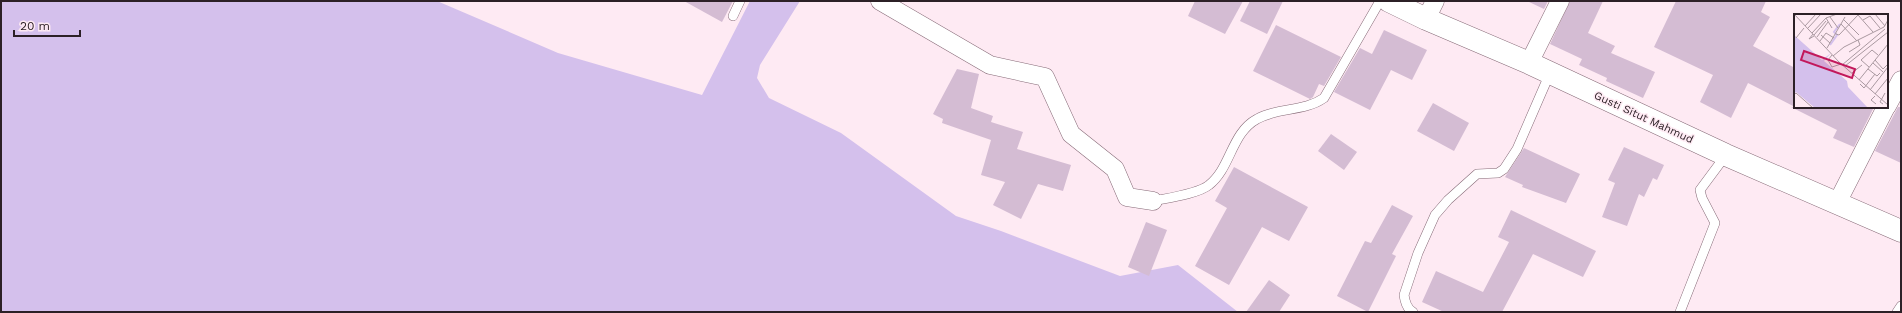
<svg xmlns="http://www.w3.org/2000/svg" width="1902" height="313" font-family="'Work Sans',sans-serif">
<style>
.water{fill:#d4c0ec}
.building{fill:#d4bcd3}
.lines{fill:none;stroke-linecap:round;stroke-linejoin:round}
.lane-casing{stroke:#866a77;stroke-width:10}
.street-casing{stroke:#866a77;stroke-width:19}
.highway-casing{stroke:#866a77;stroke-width:23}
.lane{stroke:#fff;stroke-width:9}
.street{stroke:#fff;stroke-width:18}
.highway{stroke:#fff;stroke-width:22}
.labels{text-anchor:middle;stroke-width:3;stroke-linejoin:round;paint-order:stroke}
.street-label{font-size:11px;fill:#2c2026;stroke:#feeaf3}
.inset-river{fill:none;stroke:#d4c0ec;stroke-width:2}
.inset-road{fill:none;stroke:#aa99a1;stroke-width:1}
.view{fill:#c2185b;fill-opacity:0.15;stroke:#c2185b;stroke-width:2}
.inset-edge{fill:none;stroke:#2c2026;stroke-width:2}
</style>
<rect width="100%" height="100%" fill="#feeaf3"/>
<polygon class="water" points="1,1 437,1 558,53 702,95 750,1 800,1 760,65 757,78 769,98 841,133 956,216 1001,231 1120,276 1178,265 1238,312 1,312"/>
<g class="building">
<polygon points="684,1 733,1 722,22"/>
<polygon points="1195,1 1243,1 1225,34 1188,16"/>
<polygon points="1250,1 1283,1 1267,34 1240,21"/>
<polygon points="1527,1 1548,1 1544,9"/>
<polygon points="1570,1 1603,1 1588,33 1615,46 1611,53 1655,72 1643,98 1606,81 1607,78 1579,65 1582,59 1550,44"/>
<polygon points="1676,1 1766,1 1761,12 1770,17 1753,46 1795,68 1795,107 1748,83 1731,118 1700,102 1713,75 1654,47"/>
<polygon points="1276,25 1341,57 1324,86 1319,84 1313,97 1310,99 1253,71"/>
<polygon points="1384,30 1427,50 1412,80 1391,70 1370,110 1334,92 1360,48 1372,54"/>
<polygon points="957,69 979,74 971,108 993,116 991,122 1023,132 1017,149 1071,165 1063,191 1038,184 1021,219 993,205 1005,182 981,175 991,140 942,123 943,119 933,114"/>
<polygon points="1433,103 1469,123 1454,151 1417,131"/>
<polygon points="1791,107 1874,107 1854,147 1833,138 1837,130"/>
<polygon points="1898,107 1901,107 1901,163 1875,151"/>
<polygon points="1331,134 1357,152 1344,170 1318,151"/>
<polygon points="1624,147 1664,165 1657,180 1653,178 1644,197 1639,194 1627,226 1602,217 1615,183 1608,180"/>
<polygon points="1524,148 1580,174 1566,203 1522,187 1523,185 1505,177"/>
<polygon points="1234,167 1308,207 1289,241 1262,227 1229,285 1195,266 1227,208 1215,201"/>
<polygon points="1392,205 1413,216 1392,254 1396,256 1368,312 1337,296 1365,241 1371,243"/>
<polygon points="1511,210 1596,251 1583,277 1533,254 1502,312 1444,312 1422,302 1436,271 1483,292 1509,242 1498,237"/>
<polygon points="1146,222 1167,230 1149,276 1128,267"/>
<polygon points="1269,280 1290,295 1279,312 1246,312"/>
</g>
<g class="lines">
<g class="lane-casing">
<g id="lane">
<polyline points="733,16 740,1"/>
<path d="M1153,201C1167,198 1198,194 1209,185C1231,168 1231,133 1257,119C1278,107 1304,112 1324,98L1380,1"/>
<path d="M1413,312C1407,309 1405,302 1404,295L1418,253L1435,215L1448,200L1477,174L1498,173L1504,169L1517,149L1550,73"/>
<polyline points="1680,312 1715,223 1702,198 1700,190 1726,155"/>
<polyline points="1897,312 1901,306"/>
</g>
</g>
<g class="street-casing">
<g id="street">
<polyline points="880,1 990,65 1045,77 1071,134 1115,169 1127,197 1153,201"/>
<polyline points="1426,19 1435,1"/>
<polyline points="1529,63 1560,1"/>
<polyline points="1887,106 1901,80"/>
<polyline points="1837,203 1886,107"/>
</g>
</g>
<g class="highway-casing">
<polyline id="highway" points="1389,1 1426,19 1529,63 1726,155 1901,231"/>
</g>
<use href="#lane" class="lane"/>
<use href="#street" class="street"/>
<use href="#highway" class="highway"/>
</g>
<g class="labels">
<g class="street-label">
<text transform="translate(1644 117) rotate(25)" y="4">Gusti Situt Mahmud</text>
</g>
</g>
<g transform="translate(1794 14)">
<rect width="94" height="94" fill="#feeaf3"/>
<path d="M0,21L28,46L37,39L30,47L53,67L54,73L74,94H21L2,78L0,80Z" fill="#d4c0ec"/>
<path class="inset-river" d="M36,31L43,21L40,18L46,10M0,54L46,94M0,56L44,94M0,58L42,94M0,60L40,94M0,62L38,94M0,64L36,94"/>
<path class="inset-road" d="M0,0L45,48L94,91M81,0L91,12M64,1L79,18M36,3L44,14M50,6L65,21M69,6L76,2L86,14M47,10L63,27M11,12L22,0M14,14L27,0M38,14L32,4L43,0M18,19L32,4M19,20L15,25L20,22M42,20L45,21L64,1M20,21L32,7M27,21L36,29M23,23L34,8M2,24L10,14M26,27L32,19L40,24M33,34L51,3M55,38L66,31L64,26M38,41L34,46L38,53L47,50M39,42L50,33L90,13L94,6M81,46L89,55L93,51M79,49L89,58M48,51L91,15M51,52L94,18M75,53L67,46L78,36L84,41M74,55L83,62L86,59M58,59L68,51M65,66L94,30M66,70L70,74L81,60M76,76L94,53M81,80L94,64M0,81L2,79L19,94M81,82L77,86L82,90M89,90L86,88L91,79"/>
<path class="view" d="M10,37L61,55L58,64L7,46Z"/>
<rect width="94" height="94" class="inset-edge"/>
</g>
<rect width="1902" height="313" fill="none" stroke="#2c2026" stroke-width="4"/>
<path d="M14 30v6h66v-6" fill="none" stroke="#2c2026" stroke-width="2"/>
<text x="20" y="30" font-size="12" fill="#2c2026" stroke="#feeaf3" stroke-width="3" paint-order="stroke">20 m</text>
</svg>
